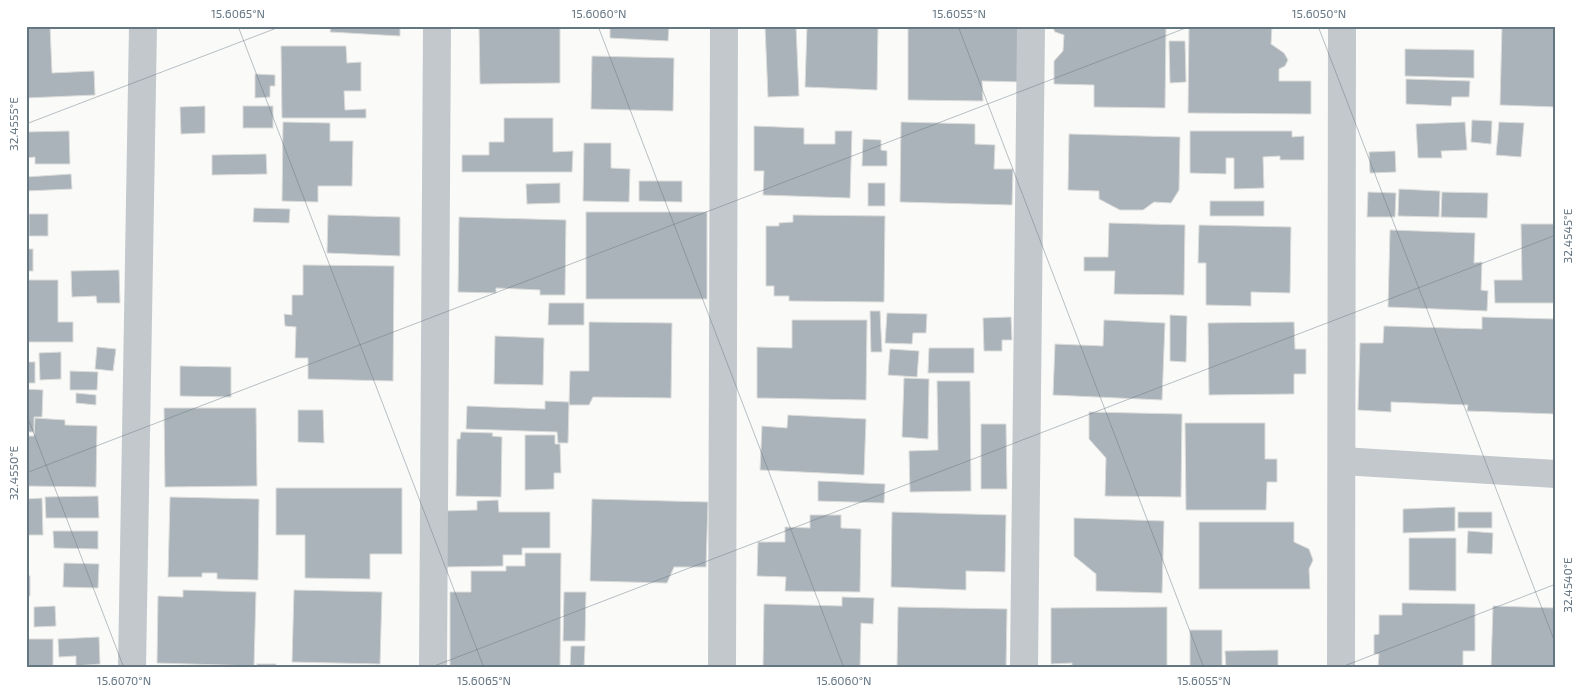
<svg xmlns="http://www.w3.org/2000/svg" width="1582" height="694" font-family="'Exo 2',sans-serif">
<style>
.building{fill:#aab3b9;stroke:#dcdcda}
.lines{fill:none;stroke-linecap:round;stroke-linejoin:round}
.minor{stroke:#c3c8cc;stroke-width:28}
.ticks{fill:none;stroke:#657683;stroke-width:1;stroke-opacity:0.45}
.neatline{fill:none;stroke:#657683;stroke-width:2}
.ticks-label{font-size:12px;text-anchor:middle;fill:#657683}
</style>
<rect width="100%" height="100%" fill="#fafaf8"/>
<g class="building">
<polygon points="26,26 50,26 52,73 94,71 95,95 26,98"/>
<polygon points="331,26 400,26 400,36 330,32"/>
<polygon points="479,26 560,26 560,83 480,84"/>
<polygon points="610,26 669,26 668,41 610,38"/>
<polygon points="765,26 796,26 799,96 768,97"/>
<polygon points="807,26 878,26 877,90 805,87"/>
<polygon points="908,26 1025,26 1020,82 982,81 983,101 908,100"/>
<polygon points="1052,26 1166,26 1165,108 1094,107 1094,85 1054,84 1054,61 1063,51 1064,35 1055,32"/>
<polygon points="1189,26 1272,26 1271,44 1284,53 1288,60 1285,66 1279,69 1279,81 1311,81 1311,114 1188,113"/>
<polygon points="1502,26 1556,26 1556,107 1500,105"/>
<polygon points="1169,41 1185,41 1186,82 1170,83"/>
<polygon points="281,46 346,46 347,63 361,62 361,91 344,91 345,110 366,109 366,118 282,118"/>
<polygon points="1405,49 1474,50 1474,78 1405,76"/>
<polygon points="592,56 674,58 673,111 591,109"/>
<polygon points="255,74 275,75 275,86 270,86 270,97 255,98"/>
<polygon points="1406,79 1470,81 1469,97 1452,97 1451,106 1406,104"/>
<polygon points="205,106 205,133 181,134 180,107"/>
<rect x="243" y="106" width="30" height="22"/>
<polygon points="504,118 553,118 553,152 573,151 572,172 462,172 462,155 489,155 489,142 504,142"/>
<polygon points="1472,120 1492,121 1491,144 1471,142"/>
<polygon points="283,122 330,123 330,141 353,141 352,186 318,186 318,202 282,201"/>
<polygon points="901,122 975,124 975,144 995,145 994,169 1013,169 1012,205 900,202"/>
<polygon points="1465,122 1467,150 1441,151 1442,158 1418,158 1416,124"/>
<polygon points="1499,122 1524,123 1521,157 1496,155"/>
<polygon points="754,126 804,128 804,144 835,144 835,131 852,131 850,198 763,195 764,171 754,171"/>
<polygon points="69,131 70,164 35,164 35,157 26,158 26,132"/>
<polygon points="1190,131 1292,131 1292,137 1304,136 1304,160 1280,160 1280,156 1263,157 1264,188 1234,189 1234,158 1226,158 1226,174 1190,173"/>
<polygon points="1069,134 1180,137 1179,190 1171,203 1154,202 1143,210 1120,210 1099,199 1099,191 1068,190"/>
<polygon points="863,139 881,140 881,150 887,151 887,166 862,166"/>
<polygon points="584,143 611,143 611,168 630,169 629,202 583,201"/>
<polygon points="1395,151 1396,172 1370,173 1369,152"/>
<polygon points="266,154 267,174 212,175 212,155"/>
<polygon points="71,174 72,189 26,191 26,177"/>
<polygon points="639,181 682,181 682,202 639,201"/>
<polygon points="560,183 560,203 527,204 526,184"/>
<rect x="868" y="183" width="17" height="23"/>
<polygon points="1399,189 1440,191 1439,217 1398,216"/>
<polygon points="1368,192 1396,193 1395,217 1367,217"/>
<polygon points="1442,192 1488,193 1487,218 1441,217"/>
<rect x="1210" y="201" width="54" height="15"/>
<polygon points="254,208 290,209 289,223 253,222"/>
<rect x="586" y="212" width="121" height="87"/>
<rect x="29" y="214" width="19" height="22"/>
<polygon points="328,215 400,217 400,256 327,253"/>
<polygon points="793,215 885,216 884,302 789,301 789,296 774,296 774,286 766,286 766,226 779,226 779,223 793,222"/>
<polygon points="459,217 566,220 565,295 540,295 540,290 496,288 496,293 458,292"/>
<polygon points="1109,223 1185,225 1184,295 1114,294 1115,271 1084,271 1084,257 1108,257"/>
<polygon points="1521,224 1556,224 1556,303 1495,303 1494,280 1522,280"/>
<polygon points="1199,225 1291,227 1290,293 1251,292 1251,306 1206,305 1206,263 1198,263"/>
<polygon points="1390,230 1475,233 1474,263 1482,262 1481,290 1488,291 1487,311 1388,307"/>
<rect x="26" y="249" width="7" height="22"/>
<polygon points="303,265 394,266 393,381 308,379 308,358 295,358 296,327 285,326 284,314 292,315 292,295 303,295"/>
<polygon points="119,270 120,303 97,303 96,296 72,297 71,271"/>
<polygon points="26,280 58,280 58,322 73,322 73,342 26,342"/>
<polygon points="549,303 584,303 584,325 548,325"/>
<polygon points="870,311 880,311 882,352 871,352"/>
<polygon points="887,313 927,314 926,333 913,333 912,344 885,343"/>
<polygon points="1170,315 1187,316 1186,362 1170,361"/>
<polygon points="1011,317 1012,340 1002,340 1002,351 984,351 983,318"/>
<polygon points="1482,317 1556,319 1556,414 1467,411 1468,405 1391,402 1391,412 1358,410 1360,343 1383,343 1384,326 1482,329"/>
<polygon points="792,320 867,320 866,400 757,398 757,347 792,348"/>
<polygon points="1104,320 1165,323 1162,400 1053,395 1055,344 1103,346"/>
<polygon points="589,322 672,323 671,398 593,397 589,405 569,405 570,371 589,371"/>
<polygon points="1294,322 1295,349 1306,349 1306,374 1294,374 1294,394 1209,395 1208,323"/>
<polygon points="495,336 544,338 543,385 494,384"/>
<polygon points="97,347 116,349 113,371 95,369"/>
<polygon points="929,348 974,348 974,373 928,373"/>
<polygon points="890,349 919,351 917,377 888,375"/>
<polygon points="61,352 61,379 40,380 39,353"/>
<rect x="26" y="362" width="9" height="21"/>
<polygon points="180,366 231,367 231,397 180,396"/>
<polygon points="70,371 98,372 97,390 70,390"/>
<polygon points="904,378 929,379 928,439 902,437"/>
<polygon points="937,381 970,381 971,491 910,492 909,451 938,450"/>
<polygon points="26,389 43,390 42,417 34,417 34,432 26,432"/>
<polygon points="76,393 96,395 96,405 76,403"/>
<polygon points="545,401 569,402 568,443 558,443 557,432 466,429 467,406 545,409"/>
<polygon points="164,408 256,408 257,486 165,487"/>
<polygon points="298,410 323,410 324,443 298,442"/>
<polygon points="1089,412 1182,414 1181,497 1105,496 1106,458 1089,439"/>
<polygon points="788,415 866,419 864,475 760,470 762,426 787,428"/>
<polygon points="35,418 65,420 65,425 97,426 96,487 26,486 26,436 34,436"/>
<polygon points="1185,423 1265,423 1265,459 1277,459 1277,482 1267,482 1266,510 1186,510"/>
<polygon points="981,424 1006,424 1007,489 981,489"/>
<polygon points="461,432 493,433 492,436 502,437 501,497 456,496 457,439 460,439"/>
<polygon points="525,435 555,435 555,444 560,444 561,473 554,473 554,489 525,490"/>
<polygon points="818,481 885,484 884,503 818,501"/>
<polygon points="276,488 402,488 402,554 370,554 370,579 305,578 305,535 276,535"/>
<polygon points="98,496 99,518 46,518 45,497"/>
<polygon points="170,497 259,499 258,580 217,579 217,573 202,573 202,577 168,577"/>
<polygon points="42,498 43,535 26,535 26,499"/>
<polygon points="592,499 708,502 706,567 674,567 667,583 590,581"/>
<polygon points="498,500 499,512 550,512 550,548 522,548 522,555 503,555 503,566 444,567 443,511 477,510 477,501"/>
<polygon points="1455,507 1455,531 1403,533 1403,509"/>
<polygon points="892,512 1006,515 1005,572 966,571 966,590 891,587"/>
<rect x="1458" y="512" width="34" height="16"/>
<polygon points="810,515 841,515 841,528 861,529 860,592 785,591 786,577 757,576 758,542 785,542 785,527 810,528"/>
<polygon points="1074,518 1164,521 1162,593 1096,591 1096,574 1074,556"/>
<polygon points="1199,522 1294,522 1294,542 1309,549 1313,560 1309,569 1310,589 1199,589"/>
<polygon points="53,531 98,531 98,549 54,548"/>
<polygon points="1468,531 1493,533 1492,554 1467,553"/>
<polygon points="1409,538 1456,538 1456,591 1409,590"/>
<polygon points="525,553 561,553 560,668 450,668 450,592 471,592 471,571 506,571 506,566 525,566"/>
<polygon points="64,563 99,564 98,588 63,587"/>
<rect x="26" y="576" width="4" height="20"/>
<polygon points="183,590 256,592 254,666 157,663 158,596 183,597"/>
<polygon points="294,590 382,592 380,664 292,662"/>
<polygon points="564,592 586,592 585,641 563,641"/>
<polygon points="842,597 874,598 873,624 861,623 860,668 763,668 764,604 842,606"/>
<polygon points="1402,603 1475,604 1475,651 1463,651 1463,668 1378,668 1379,654 1374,654 1374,635 1379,634 1379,615 1402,615"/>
<polygon points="55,606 56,626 34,627 34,607"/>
<polygon points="1493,606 1556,608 1556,668 1491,668"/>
<polygon points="898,607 1007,609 1006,668 897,668"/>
<polygon points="1167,607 1167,668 1072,668 1072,663 1051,664 1051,608"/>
<rect x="1190" y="630" width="32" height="38"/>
<polygon points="99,637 100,664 76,666 76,656 59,657 58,639"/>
<rect x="26" y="639" width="27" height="29"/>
<polygon points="571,646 585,646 584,668 570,668"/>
<polygon points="1278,650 1278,668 1226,668 1225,651"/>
<rect x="257" y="664" width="19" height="4"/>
</g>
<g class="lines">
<g class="minor">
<polyline points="1342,461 1556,474"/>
<polyline points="132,668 143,26"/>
<polyline points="433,668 437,26"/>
<polyline points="722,668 724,26"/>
<polyline points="1024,668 1031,26"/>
<polyline points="1341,668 1342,26"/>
</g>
</g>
<path class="ticks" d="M238,26L484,668M598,26L844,668M958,26L1204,668M1318,26L1556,645M26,124L282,26M26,413L124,668M26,473L1191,26M429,668L1556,235M1339,668L1556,584"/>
<rect width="1582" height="694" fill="none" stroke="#ffffff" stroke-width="55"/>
<rect x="28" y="28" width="1526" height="638" class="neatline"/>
<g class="ticks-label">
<text x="238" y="18">15.6065°N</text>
<text x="599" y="18">15.6060°N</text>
<text x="959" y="18">15.6055°N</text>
<text x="1319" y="18">15.6050°N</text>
<text transform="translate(14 124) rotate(-90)" y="4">32.4555°E</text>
<text transform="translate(1568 236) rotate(-90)" y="4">32.4545°E</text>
<text transform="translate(14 473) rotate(-90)" y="4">32.4550°E</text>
<text transform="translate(1568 585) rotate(-90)" y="4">32.4540°E</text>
<text x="124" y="685">15.6070°N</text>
<text x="484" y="685">15.6065°N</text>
<text x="844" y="685">15.6060°N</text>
<text x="1204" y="685">15.6055°N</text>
</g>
</svg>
